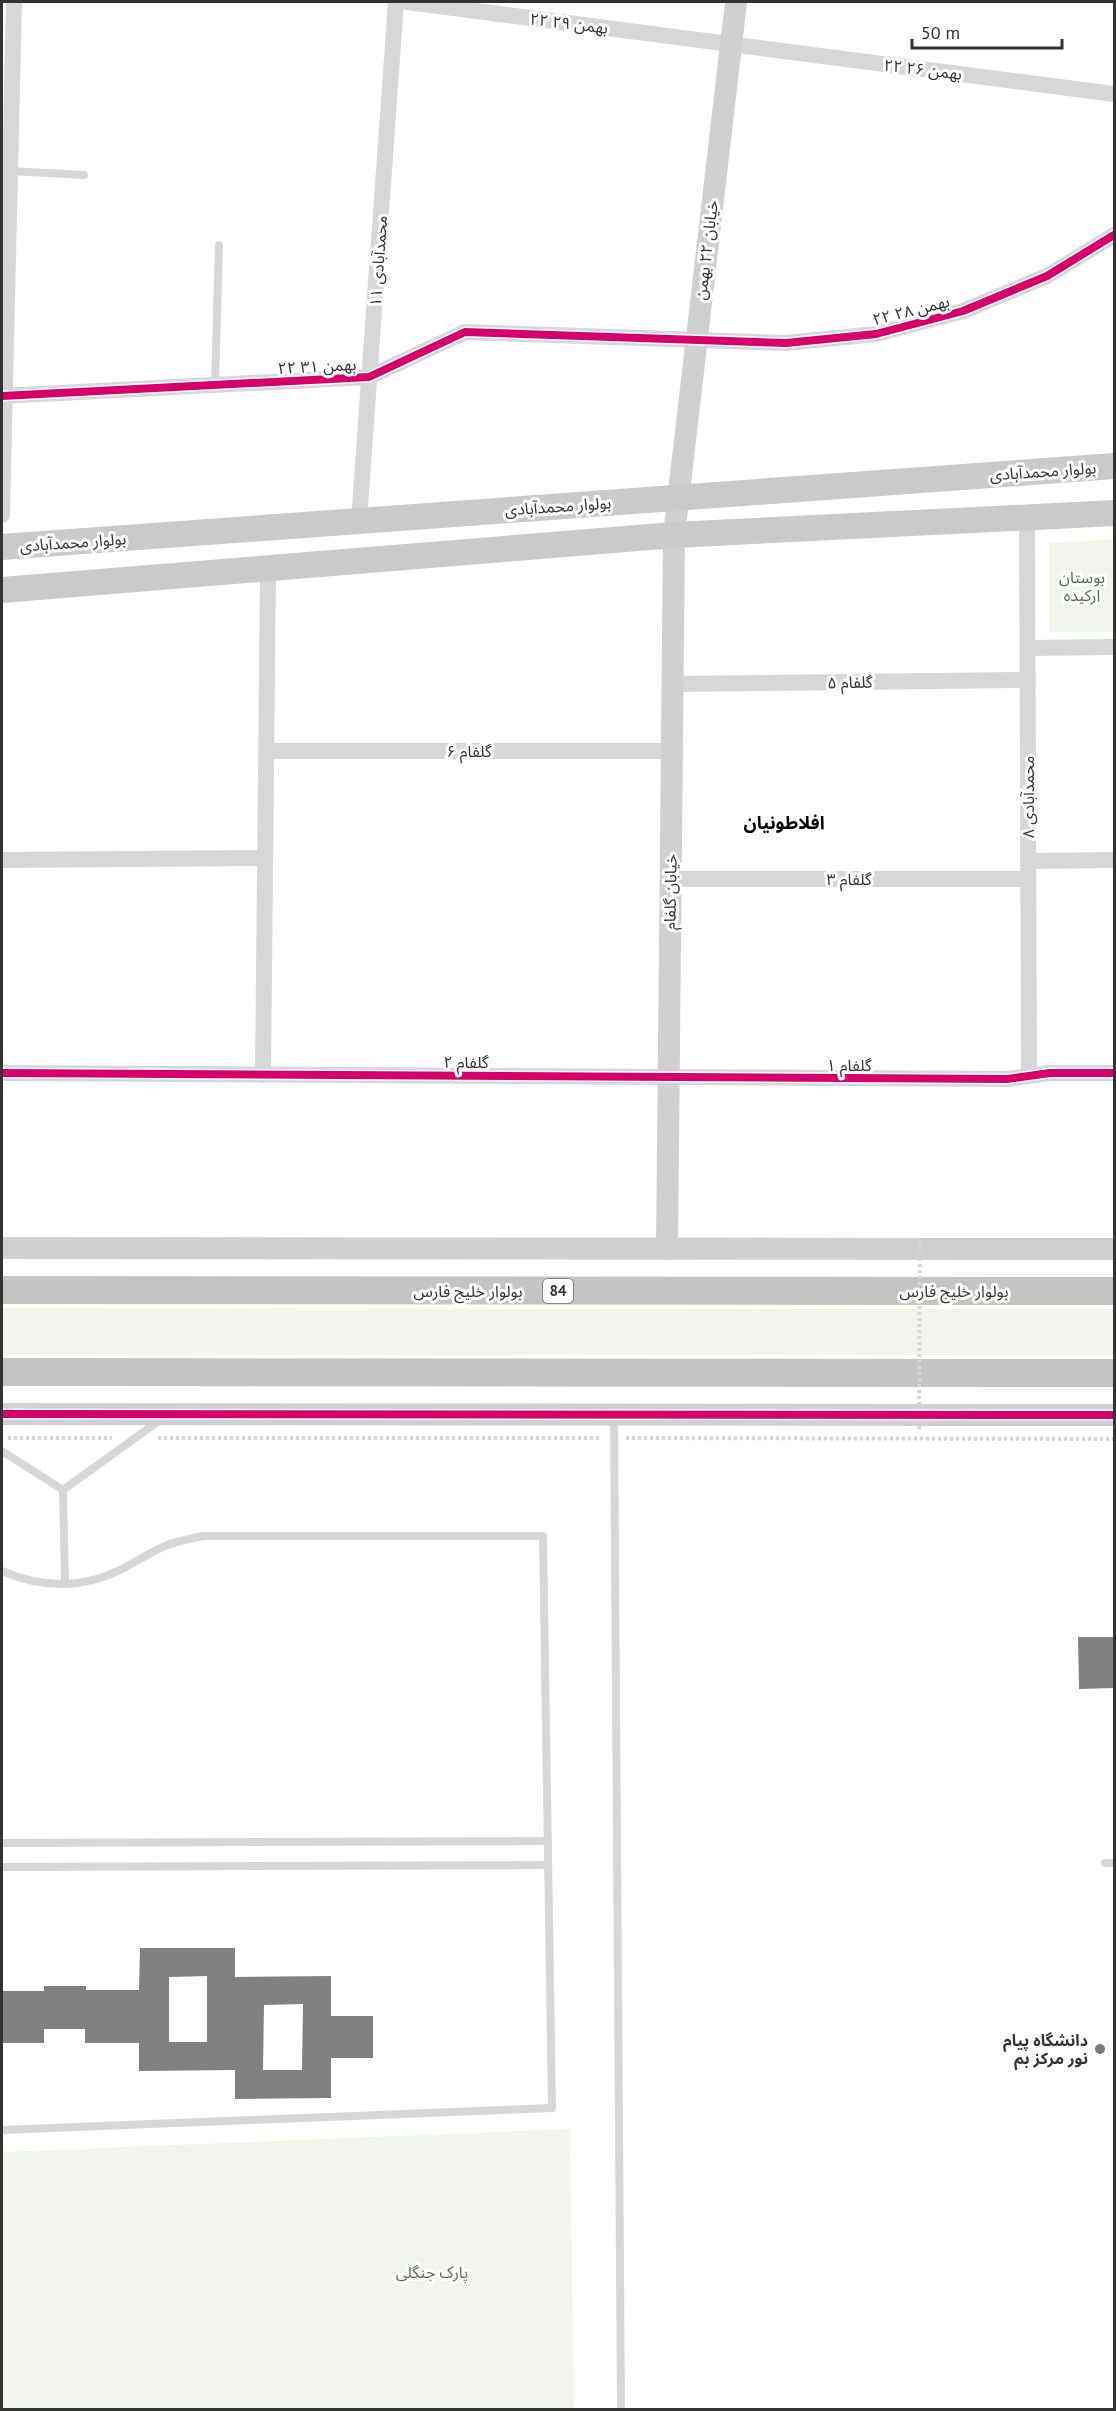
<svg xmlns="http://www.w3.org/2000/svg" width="1116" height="2411" font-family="'PT Sans','Noto Sans Arabic',sans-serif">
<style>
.green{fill:#f1f5ed}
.building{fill:#818181;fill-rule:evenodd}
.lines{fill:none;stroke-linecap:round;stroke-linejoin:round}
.path{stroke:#d6d6d6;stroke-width:4;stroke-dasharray:3 3;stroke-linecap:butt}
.lane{stroke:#d7d7d7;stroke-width:8}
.street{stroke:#d7d7d7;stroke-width:16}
.secondary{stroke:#d0d0d0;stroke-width:22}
.primary{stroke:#cacaca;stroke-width:26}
.highway{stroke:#c4c4c4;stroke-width:28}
.path-bridge{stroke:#d6d6d6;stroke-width:4;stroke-dasharray:3 3;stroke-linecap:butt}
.cycleway-casing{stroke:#fff;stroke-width:11}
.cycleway{stroke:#d6006c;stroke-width:8}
.poi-dot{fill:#7a7a7a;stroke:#fff;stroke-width:2}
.labels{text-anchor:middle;stroke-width:6;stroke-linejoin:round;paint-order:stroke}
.shield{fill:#fff;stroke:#707070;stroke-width:1.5}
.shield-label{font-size:15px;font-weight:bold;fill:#333}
.street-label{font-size:16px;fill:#333;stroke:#fff}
.park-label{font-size:16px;fill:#56703f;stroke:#fff}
.poi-label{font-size:16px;font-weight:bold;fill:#333;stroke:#fff;text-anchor:end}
.neighbourhood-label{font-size:18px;font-weight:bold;fill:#000;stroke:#fff}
</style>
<rect width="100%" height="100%" fill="#fff"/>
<g class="green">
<polygon points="1114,539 1114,632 1049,632 1049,543"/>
<polygon points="2,1308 1114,1309 1114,1355 2,1355"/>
<polygon points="570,2129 574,2409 2,2409 2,2152"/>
</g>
<g class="building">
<polygon points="1078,1637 1114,1637 1114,1688 1079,1689"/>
<path d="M140,1948H235V1977L331,1976V2016H373V2058H331V2098L235,2099V2070L139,2071V2043H85V2029H44V2043H2V1991H44V1986H86V1990H139ZM207,1976V2042H169V1977ZM303,2004L302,2070H263L264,2005Z"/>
</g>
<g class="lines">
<g class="path">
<polyline points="8,1438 112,1438"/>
<polyline points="158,1438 601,1438"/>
<polyline points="626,1438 1114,1439"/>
</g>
<g class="lane">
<polyline points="10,171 84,175"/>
<polyline points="215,385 219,245"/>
<polyline points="614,1415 621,2410"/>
<polyline points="2,1451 63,1490"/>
<polyline points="63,1490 160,1420"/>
<polyline points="63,1490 65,1584"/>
<path d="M2,1571C42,1588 83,1589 122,1569C136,1562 149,1553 163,1547C175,1541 190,1539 203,1536H543L552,2108L2,2130"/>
<polyline points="2,1843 548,1841"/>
<polyline points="1105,1863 1114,1863"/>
<polyline points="2,1867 548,1865"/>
</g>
<g class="street">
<polyline points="407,2 1114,94"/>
<polyline points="2,396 369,377 465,332 786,343 876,334 963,311 1047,276 1114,235"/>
<polyline points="2,515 14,2"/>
<polyline points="1027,517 1029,1076"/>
<polyline points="359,521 396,2"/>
<polyline points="1028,648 1114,647"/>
<polyline points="672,684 1028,680"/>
<polyline points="266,751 672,751"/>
<polyline points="2,860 265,858"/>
<polyline points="1028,861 1114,860"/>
<polyline points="670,879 1028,879"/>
<polyline points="2,1073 1007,1079 1050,1073 1114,1073"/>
<polyline points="263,1075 268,569"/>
</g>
<g class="secondary">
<polyline points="2,1248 1114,1249"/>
<polyline points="667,1249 674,535 736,2"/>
<polyline points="2,1414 1114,1415"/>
</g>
<g class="primary">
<polyline points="2,547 1114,466"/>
<polyline points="2,590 674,535 1114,513"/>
</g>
<g class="highway">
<polyline points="2,1290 1114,1291"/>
<polyline points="2,1372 1114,1373"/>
</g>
<polyline class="path-bridge" points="919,1429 920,1239"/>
<g class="cycleway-casing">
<g id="cycleway">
<polyline points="2,396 369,377 465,332 786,343 876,334 963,311 1047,276 1114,235"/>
<polyline points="2,1073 1007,1079 1050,1073 1114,1073"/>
<polyline points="2,1414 1114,1415"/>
</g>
</g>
<use href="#cycleway" class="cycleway"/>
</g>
<circle class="poi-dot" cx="1100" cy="2049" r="6"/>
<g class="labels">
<rect class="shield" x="543" y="1279" width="30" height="24" rx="4.5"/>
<g class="shield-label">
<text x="558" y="1296">84</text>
</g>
<g class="street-label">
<text transform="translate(569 23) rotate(7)" y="6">۲۲ بهمن ۲۹</text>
<text transform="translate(923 69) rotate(7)" y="6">۲۲ بهمن ۲۶</text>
<text transform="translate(706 250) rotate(-83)" y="6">خیابان ۲۲ بهمن</text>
<text transform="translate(378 261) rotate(-86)" y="6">محمدآبادی ۱۱</text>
<text transform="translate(911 310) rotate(-14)" y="6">۲۲ بهمن ۲۸</text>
<text transform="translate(317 366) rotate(-3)" y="6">۲۲ بهمن ۳۱</text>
<text transform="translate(1043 471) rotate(-4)" y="6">بولوار محمدآبادی</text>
<text transform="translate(558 506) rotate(-4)" y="6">بولوار محمدآبادی</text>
<text transform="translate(73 542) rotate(-4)" y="6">بولوار محمدآبادی</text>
<text transform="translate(850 682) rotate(-1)" y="6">گلفام ۵</text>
<text x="469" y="757">گلفام ۶</text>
<text transform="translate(1028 797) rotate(-90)" y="6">محمدآبادی ۸</text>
<text x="849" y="885">گلفام ۳</text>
<text transform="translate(670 892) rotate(-89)" y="6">خیابان گلفام</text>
<text x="466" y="1068">گلفام ۲</text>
<text x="849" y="1071">گلفام ۱</text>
<text x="468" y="1297">بولوار خلیج فارس</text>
<text x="954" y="1297">بولوار خلیج فارس</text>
</g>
<g class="park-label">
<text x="1082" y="583">بوستان<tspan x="1082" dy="18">ارکیده</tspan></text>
<text x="432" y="2278">پارک جنگلی</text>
</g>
<g class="poi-label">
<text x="1088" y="2046">دانشگاه پیام<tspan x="1088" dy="18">نور مرکز بم</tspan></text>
</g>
<g class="neighbourhood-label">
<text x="784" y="829">افلاطونیان</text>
</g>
</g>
<rect width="1116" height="2411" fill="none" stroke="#333333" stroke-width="6"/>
<path d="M912 39v9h150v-9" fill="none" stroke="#333333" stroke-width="3"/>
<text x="921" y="39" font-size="18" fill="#333333" stroke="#ffffff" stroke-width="4.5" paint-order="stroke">50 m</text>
</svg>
